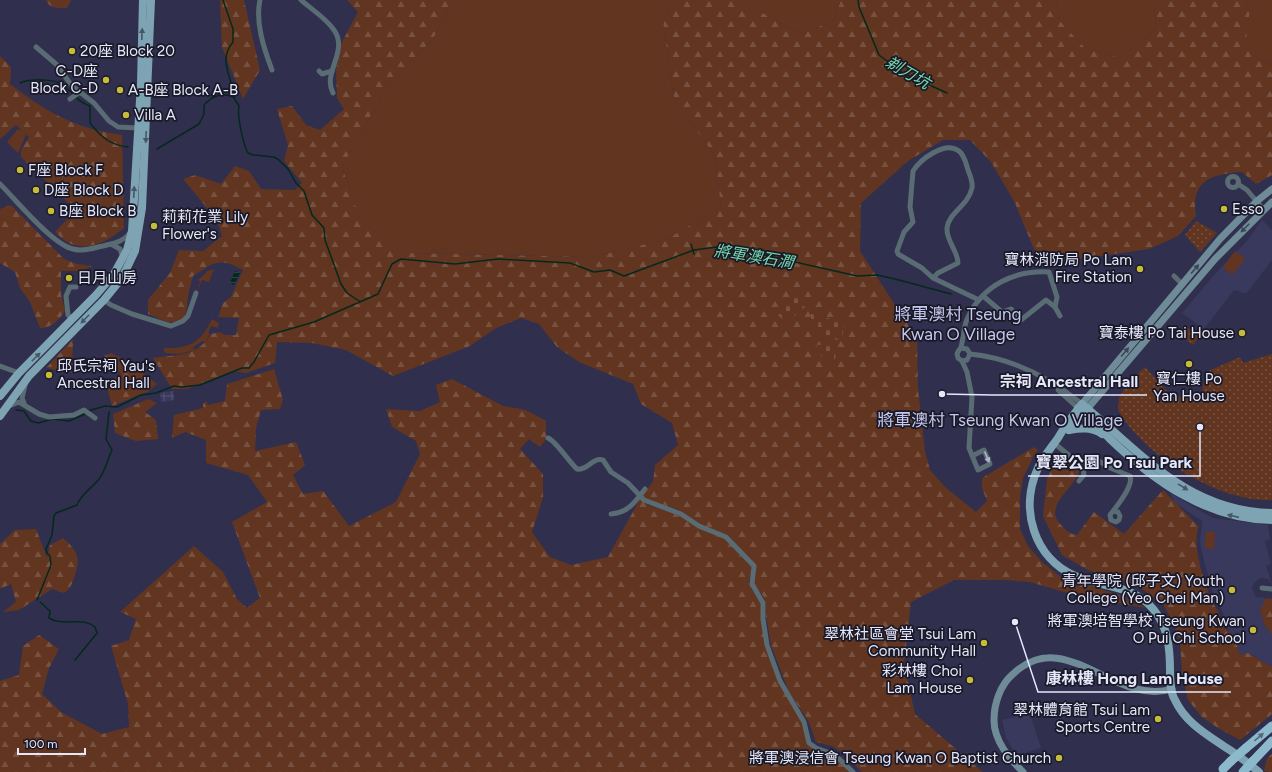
<svg xmlns="http://www.w3.org/2000/svg" width="1272" height="772" font-family="Figtree,'Noto Sans TC',sans-serif">
<style>
.built{fill:#39385d}
.industrial{fill:url(#industrial-grid)}
.green{fill:#623520}
.forest{fill:url(#forest-firs)}
.cemetery{fill:url(#cemetery-stones)}
.park{fill:url(#park-dots)}
.water{fill:url(#water-rules)}
.lines{fill:none;stroke-linecap:round;stroke-linejoin:round}
.stream{stroke:#04291c;stroke-width:1.5}
.street{stroke:#5a6c73;stroke-width:5}
.secondary{stroke:#6f8b97;stroke-width:7}
.primary{stroke:#7ea4b3;stroke-width:8}
.highway{stroke:#8cb9cb;stroke-width:9}
.highway-bridge{stroke:#8cb9cb;stroke-width:9}
.oneway{fill:#465866}
.oneway2{fill:#3b4754}
.oneway3{fill:#aeb6c5}
.oneway4{fill:#526979}
.poi-dot{fill:#c6bc3c;stroke:#191927;stroke-width:1.5}
.labels{text-anchor:middle;stroke-width:3.5;stroke-linejoin:round;paint-order:stroke}
.poi-label{font-size:15px;fill:#e6e7fb;stroke:#191927;text-anchor:start}
.water-label{font-size:16px;font-style:italic;fill:#74d8ae;stroke:#191927}
.quarter-label{font-size:17px;fill:#c6c7ee;stroke:#191927}
.leader{fill:none;stroke:#e6e7fb;stroke-width:1.5}
.callout-dot{fill:#e6e7fb;stroke:#191927;stroke-width:1.5}
.callout-label{font-size:16px;text-anchor:middle;font-weight:bold;fill:#e6e7fb;stroke:#191927;stroke-width:3.5;stroke-linejoin:round;paint-order:stroke}
</style>
<defs>
<pattern id="industrial-grid" width="8" height="8" patternUnits="userSpaceOnUse"><rect width="8" height="8" fill="#39385d"/><path d="M0 4h8M4 0v8" fill="none" stroke="#565575"/></pattern>
<pattern id="forest-firs" width="22" height="20" patternUnits="userSpaceOnUse"><rect width="22" height="20" fill="#623520"/><path d="M5 1l3.5 6h-7zM16 11l3.5 6h-7z" fill="#785241"/></pattern>
<pattern id="cemetery-stones" width="16" height="16" patternUnits="userSpaceOnUse"><rect width="16" height="16" fill="#623520"/><path d="M2 7V4a2 2 0 0 1 4 0v3zM10 15v-3a2 2 0 0 1 4 0v3z" fill="#785241"/></pattern>
<pattern id="park-dots" width="8" height="8" patternUnits="userSpaceOnUse"><rect width="8" height="8" fill="#623520"/><path d="M2 2h.1M6 6h.1" fill="none" stroke="#785241" stroke-width="1.8" stroke-linecap="round"/></pattern>
<pattern id="water-rules" width="6" height="5" patternUnits="userSpaceOnUse"><rect width="6" height="5" fill="#04291c"/><path d="M0 2.5h6" fill="none" stroke="#29483e"/></pattern>
</defs>
<rect width="100%" height="100%" fill="#302f4e"/>
<g class="built">
<polygon points="1262,220 1272,230 1272,260 1246,294 1234,290 1204,329 1182,313 1214,275 1247,241"/>
<polygon points="1170,493 1213,518 1268,525 1270,540 1265,541 1271,564 1266,566 1272,584 1268,579 1260,578 1254,583 1252,589 1256,597 1266,598 1260,610 1265,626 1272,634 1272,667 1249,653 1240,655 1234,635 1229,631 1221,608 1215,599 1204,561 1200,542 1202,521 1175,503"/>
<polygon points="1021,711 1030,714 1041,748 1021,754 1019,759 1006,738 1002,720 1015,717"/>
</g>
<polygon class="industrial" points="173,391 175,400 161,402 160,393"/>
<g class="green">
<polygon points="452,0 674,0 663,21 674,99 715,156 721,207 667,239 592,257 406,253 361,222 342,167 386,88 433,39"/>
<polygon points="738,0 841,0 834,20 802,34"/>
<polygon points="1056,0 1154,0 1156,30 1119,58 1084,47 1060,21"/>
<polygon points="1246,0 1272,0 1272,62 1265,64 1244,47 1250,9"/>
<polygon points="18,129 23,131 26,135 18,153 7,142"/>
<polygon points="1235,251 1245,259 1232,275 1223,267"/>
<polygon points="214,269 209,282 202,280 197,291 193,289 197,290 200,282 198,280 205,274 207,271"/>
<path d="M212,319L219,323L218,328L211,326L208,333L210,334L205,342L203,341L193,347L195,350L179,354L166,353L164,351V348C190,349 201,342 212,319Z"/>
<polygon points="1206,532 1215,532 1214,549 1205,548"/>
</g>
<g class="forest">
<path d="M46,0H71L67,8C59,8 49,9 46,0Z"/>
<polygon points="220,0 244,0 260,70 243,99 222,47"/>
<path d="M347,0H452L433,39L386,88L342,167L361,222L407,253L592,257L667,239L721,207L715,156L674,99L663,21L674,0H738L802,34L834,20L841,0H1056L1060,21L1084,47L1119,58L1156,30L1154,0H1246L1250,9L1245,47L1265,64L1272,62V175L1256,184L1242,172C1212,174 1190,180 1196,216L1178,236L1149,249L1045,264L1034,249L1015,203L991,162L970,140H943L908,161L861,203L860,251L917,339L918,389L925,451L930,470L945,487L976,512L987,501L982,488V478L1034,447L1038,450L1034,455L1023,478L1020,497V529L1028,546L1042,562L1061,577L1123,596L1146,608L1081,597L1030,582L1005,580H954L911,602L904,663L915,714L983,772H862L842,752L832,746L816,742L809,722L789,692L771,645L766,616V604L763,596L756,588L754,581L756,574L755,565L728,535L700,524L677,509L650,501L642,495L653,482L655,465L678,445L672,423L641,404L633,384L579,362L557,347L539,324L521,318L496,328L470,346L393,376L346,350L312,343L277,342L275,363L246,373L234,371L187,389H172L153,358C178,354 196,358 211,334L219,332L226,335H236L239,318L218,317L223,303L231,297L243,270C219,257 214,262 193,276C191,283 189,290 188,297C186,308 189,322 172,322C165,323 155,316 148,314V300L170,273L179,250L203,251L222,236L217,220L183,179L195,175L221,184L235,166L249,171L261,189L295,190L302,183L284,161L288,145L277,109L292,106L306,125L320,130L344,109L337,98L336,70L342,42L358,12Z"/>
<path d="M0,56L11,67L10,84C48,113 74,128 122,135L124,228C109,241 86,253 67,242C63,240 59,235 55,232L76,210L21,157V150L29,137L16,125L0,139Z"/>
<path d="M11,205L64,259L77,264L92,266L82,271H61V294L65,311C59,320 52,328 40,328L30,302L20,288L15,272L0,263V209Z"/>
<polygon points="73,339 72,373 46,368"/>
<polygon points="111,353 127,361 157,384 149,391 112,406 106,383 121,374 104,356"/>
<polygon points="274,369 283,400 280,409 261,410 256,428 255,451 296,442 305,465 293,475 303,494 323,491 349,526 396,502 420,454 416,441 392,427 386,409 420,411 440,402 436,385 452,379 503,406 526,410 546,421 546,439 540,447 529,439 520,449 543,474 543,497 532,532 550,557 571,565 608,557 640,499 648,505 675,514 725,539 751,567 751,574 749,581 752,590 759,598 761,605 761,616 775,664 812,745 830,750 839,756 855,772 0,772 0,681 19,675 23,646 39,635 59,649 49,668 42,694 61,712 102,734 129,727 128,704 111,646 129,640 136,619 120,612 194,546 223,572 237,599 247,608 260,598 232,522 267,502 248,475 206,463 206,440 185,432 172,438 174,415 203,408 203,404 206,401 208,405 225,401 227,384"/>
<polygon points="148,399 157,403 145,412 156,420 158,439 136,441 115,433 113,414"/>
<path d="M1059,452L1079,471C1075,489 1041,506 1062,526C1067,531 1070,534 1077,535L1094,512L1124,534L1163,490L1199,527C1191,542 1204,581 1210,597C1215,608 1222,615 1224,628L1234,635L1240,655L1248,653L1272,667V714L1240,740L1218,728L1202,717L1188,700L1182,672L1180,642L1173,622L1163,604L1138,586L1088,570L1062,555L1043,516L1047,479Z"/>
<path d="M36,529L47,558L50,545L63,538C77,550 81,558 75,575C72,584 71,588 64,593L52,589L19,610L3,612L16,602L11,584L0,589V544L15,530Z"/>
<polygon points="1266,598 1272,599 1272,634 1265,626 1260,610"/>
<polygon points="1272,754 1272,772 1264,771 1267,758"/>
</g>
<g class="cemetery">
<polygon points="795,294 807,305 786,323 775,312"/>
<polygon points="811,313 823,315 819,330 811,328"/>
<polygon points="826,318 844,320 842,341 826,337"/>
<polygon points="837,344 835,360 824,361 816,345"/>
</g>
<g class="park">
<polygon points="1196,221 1217,233 1200,252 1185,235"/>
<polygon points="1184,325 1199,336 1193,345 1178,333"/>
<path d="M1272,354V500C1220,503 1143,455 1118,410L1119,398L1132,375L1134,377L1145,367L1172,397L1201,395L1206,372L1240,357L1243,363Z"/>
</g>
<polygon class="water" points="235,271 240,273 234,285 230,283"/>
<g class="lines">
<g class="stream">
<path d="M223,0L233,29V42C217,61 233,77 234,98"/>
<polyline points="858,0 859,7 879,55 903,73 947,93"/>
<path d="M20,83C29,79 55,78 63,85C74,93 76,101 90,106V123C101,137 110,145 128,147"/>
<path d="M157,149L199,124L204,114V105C212,96 224,91 234,98L239,106C237,116 243,144 248,153L253,155L274,157L279,160L288,169L296,183L304,191L312,215L324,228L325,240L341,284L347,293L359,301"/>
<polyline points="691,244 694,254"/>
<polyline points="16,410 24,411 31,421 38,423 53,419 69,421 85,414"/>
<polyline points="88,411 105,406 117,407 141,395 156,393 174,386 182,387 200,385 242,368 249,368 254,362 269,335 314,322 378,294 392,264 401,259 455,264 498,259 570,263 594,272 610,270 624,276 694,250 717,247 736,252 755,253 857,276 877,275 899,280 951,294"/>
<path d="M37,600L51,565L50,556L47,553L46,549L52,535L54,516L56,513L77,505C80,495 93,487 99,479C106,470 107,460 112,450L106,439L109,412"/>
<path d="M40,602L50,611L49,618C63,627 82,616 95,627L97,633L75,660"/>
</g>
<g class="street">
<path d="M260,0C255,22 264,49 272,70"/>
<path d="M301,0C311,9 326,18 334,30C349,51 322,73 333,93"/>
<polyline points="36,47 56,64 72,86 94,103 109,121 118,127 138,128"/>
<polyline points="319,71 322,74 332,71"/>
<polyline points="70,99 80,92"/>
<circle cx="1233" cy="182" r="5.5"/>
<path d="M0,184C16,200 53,245 73,249C83,252 93,248 103,246C114,243 123,242 130,233"/>
<polyline points="1238,184 1247,190 1264,210"/>
<polyline points="111,244 120,249 123,258"/>
<polyline points="1174,276 1182,284"/>
<path d="M933,278L938,273L958,263C958,251 946,241 947,228C949,212 968,206 972,188C973,182 970,175 968,170C966,164 965,156 959,151C945,140 920,160 913,171L910,207L913,222L904,232L897,251L898,254L922,268L933,278L979,300"/>
<polyline points="983,296 1002,312 1011,309 1021,320 1046,300 1055,307"/>
<polyline points="104,300 111,305 132,314 171,326 183,321 188,316 196,293"/>
<polyline points="73,319 68,315 66,296 70,287 76,287"/>
<polyline points="961,348 967,349 970,354"/>
<path d="M970,354L967,360L962,361L958,358L957,354C958,351 960,349 961,347C964,337 963,327 968,317C983,285 1015,270 1049,272L1057,297L1055,307L1060,316"/>
<path d="M970,354C1011,358 1050,378 1082,404"/>
<polyline points="962,361 967,372 972,397 969,448 978,470 990,464 984,450 972,456"/>
<polyline points="0,366 19,373"/>
<polyline points="1058,390 1078,408"/>
<polyline points="24,403 22,398 25,386"/>
<polyline points="9,406 19,402 39,414 49,417 74,415 84,410 95,418"/>
<path d="M548,438C555,440 569,462 577,469C588,471 592,457 603,460L611,472L628,483L644,500L681,514L699,526L726,537L754,566L752,584L763,603V619L767,645L780,681L804,722L809,743L816,748L835,755L853,772"/>
<polyline points="1054,443 1083,467 1084,475 1079,481"/>
<path d="M1080,464L1088,456H1092L1108,467L1130,476C1134,486 1116,507 1110,515L1111,520L1116,522L1119,520L1120,516L1118,512L1114,511"/>
<path d="M611,514C628,513 635,502 645,489"/>
<polyline points="1262,588 1272,589"/>
</g>
<g class="secondary">
<polyline points="1082,404 1220,239 1257,201 1272,189"/>
<polyline points="1088,408 1215,259 1272,202"/>
<path d="M1023,772C1009,758 994,741 994,720C994,704 1000,685 1013,674C1066,624 1114,707 1172,689"/>
</g>
<g class="primary">
<polyline points="0,396 19,373 96,295 114,274 127,250 132,231 141,84 143,0"/>
<path d="M1078,408C1090,418 1099,428 1109,438C1155,482 1207,519 1272,520"/>
<polyline points="0,416 29,376 104,300 122,278 135,251 142,208 151,0"/>
<path d="M1069,430C1081,428 1092,427 1102,434"/>
<polyline points="1069,430 1086,410"/>
<path d="M1259,772C1248,763 1237,754 1225,747C1206,734 1185,722 1175,700C1170,692 1170,680 1170,670C1170,649 1168,627 1154,610C1133,584 1103,588 1075,576C1034,558 1019,509 1038,468C1043,457 1051,448 1058,438C1065,426 1073,415 1082,404C1142,454 1188,511 1272,513"/>
</g>
<g class="highway">
<polyline points="1246,748 1272,726"/>
<polyline points="1253,761 1272,741"/>
<polyline points="1223,769 1231,761"/>
</g>
<g class="highway-bridge">
<polyline points="1231,761 1246,748"/>
<polyline points="1243,772 1253,761"/>
</g>
</g>
<defs><path id="oneway-solid" d="M-6-.8H1V-3.2L6.5 0L1 3.2V.8H-6Z"/></defs>
<g class="oneway">
<use href="#oneway-solid" transform="translate(142 34) rotate(-88)"/>
<use href="#oneway-solid" transform="translate(146 137) rotate(92)"/>
<use href="#oneway-solid" transform="translate(134 192) rotate(-87)"/>
<use href="#oneway-solid" transform="translate(85 319) rotate(134)"/>
<use href="#oneway-solid" transform="translate(36 357) rotate(-45)"/>
<use href="#oneway-solid" transform="translate(1183 487) rotate(32)"/>
<use href="#oneway-solid" transform="translate(1233 516) rotate(-167)"/>
</g>
<g class="oneway2">
<use href="#oneway-solid" transform="translate(1245 228) rotate(135)"/>
<use href="#oneway-solid" transform="translate(1195 269) rotate(-50)"/>
<use href="#oneway-solid" transform="translate(1125 352) rotate(-50)"/>
</g>
<use class="oneway3" href="#oneway-solid" transform="translate(987 457) rotate(67)"/>
<use class="oneway4" href="#oneway-solid" transform="translate(1259 737) rotate(-40)"/>
<g class="poi-dot">
<circle cx="72" cy="51" r="4"/>
<circle cx="106" cy="80" r="4"/>
<circle cx="120" cy="90" r="4"/>
<circle cx="126" cy="115" r="4"/>
<circle cx="20" cy="170" r="4"/>
<circle cx="36" cy="190" r="4"/>
<circle cx="1224" cy="209" r="4"/>
<circle cx="51" cy="211" r="4"/>
<circle cx="154" cy="226" r="4"/>
<circle cx="1140" cy="269" r="4"/>
<circle cx="69" cy="278" r="4"/>
<circle cx="1242" cy="333" r="4"/>
<circle cx="1189" cy="364" r="4"/>
<circle cx="49" cy="375" r="4"/>
<circle cx="1232" cy="590" r="4"/>
<circle cx="1253" cy="630" r="4"/>
<circle cx="984" cy="643" r="4"/>
<circle cx="970" cy="680" r="4"/>
<circle cx="1158" cy="719" r="4"/>
<circle cx="1059" cy="758" r="4"/>
</g>
<g class="labels">
<g class="poi-label">
<text x="80" y="56">20座 Block 20</text>
<text x="98" y="76" text-anchor="end">C-D座<tspan x="98" dy="17">Block C-D</tspan></text>
<text x="128" y="95">A-B座 Block A-B</text>
<text x="134" y="120">Villa A</text>
<text x="28" y="175">F座 Block F</text>
<text x="44" y="195">D座 Block D</text>
<text x="1232" y="214">Esso</text>
<text x="59" y="216">B座 Block B</text>
<text x="162" y="222">莉莉花業 Lily<tspan x="162" dy="17">Flower's</tspan></text>
<text x="1132" y="265" text-anchor="end">寶林消防局 Po Lam<tspan x="1132" dy="17">Fire Station</tspan></text>
<text x="77" y="283">日月山房</text>
<text x="1234" y="338" text-anchor="end">寶泰樓 Po Tai House</text>
<text x="57" y="371">邱氏宗祠 Yau's<tspan x="57" dy="17">Ancestral Hall</tspan></text>
<text x="1189" y="384" text-anchor="middle">寶仁樓 Po<tspan x="1189" dy="17">Yan House</tspan></text>
<text x="1224" y="586" text-anchor="end">青年學院 (邱子文) Youth<tspan x="1224" dy="17">College (Yeo Chei Man)</tspan></text>
<text x="1245" y="626" text-anchor="end">將軍澳培智學校 Tseung Kwan<tspan x="1245" dy="17">O Pui Chi School</tspan></text>
<text x="976" y="639" text-anchor="end">翠林社區會堂 Tsui Lam<tspan x="976" dy="17">Community Hall</tspan></text>
<text x="962" y="676" text-anchor="end">彩林樓 Choi<tspan x="962" dy="17">Lam House</tspan></text>
<text x="1150" y="715" text-anchor="end">翠林體育館 Tsui Lam<tspan x="1150" dy="17">Sports Centre</tspan></text>
<text x="1051" y="763" text-anchor="end">將軍澳浸信會 Tseung Kwan O Baptist Church</text>
</g>
<g class="water-label">
<text transform="translate(908 72) rotate(30)" y="6">剃刀坑</text>
<text transform="translate(754 256) rotate(9)" y="6">將軍澳石澗</text>
</g>
<g class="quarter-label">
<text x="958" y="320">將軍澳村 Tseung<tspan x="958" dy="20">Kwan O Village</tspan></text>
<text x="1000" y="426">將軍澳村 Tseung Kwan O Village</text>
</g>
</g>
<path class="leader" d="M942 394L992 395H1147M1200 427L1200 476H1028M1015 622L1038 692H1231"/>
<g class="callout-dot">
<circle cx="942" cy="394" r="4"/>
<circle cx="1200" cy="427" r="4"/>
<circle cx="1015" cy="622" r="4"/>
</g>
<g class="callout-label">
<text x="1069" y="387">宗祠 Ancestral Hall</text>
<text x="1114" y="468">寶翠公園 Po Tsui Park</text>
<text x="1134" y="684">康林樓 Hong Lam House</text>
</g>
<path d="M18 748v6h67v-6" fill="none" stroke="#e6e7fb" stroke-width="2"/>
<text x="24" y="748" font-size="12" fill="#e6e7fb" stroke="#191927" stroke-width="3" paint-order="stroke">100 m</text>
</svg>
